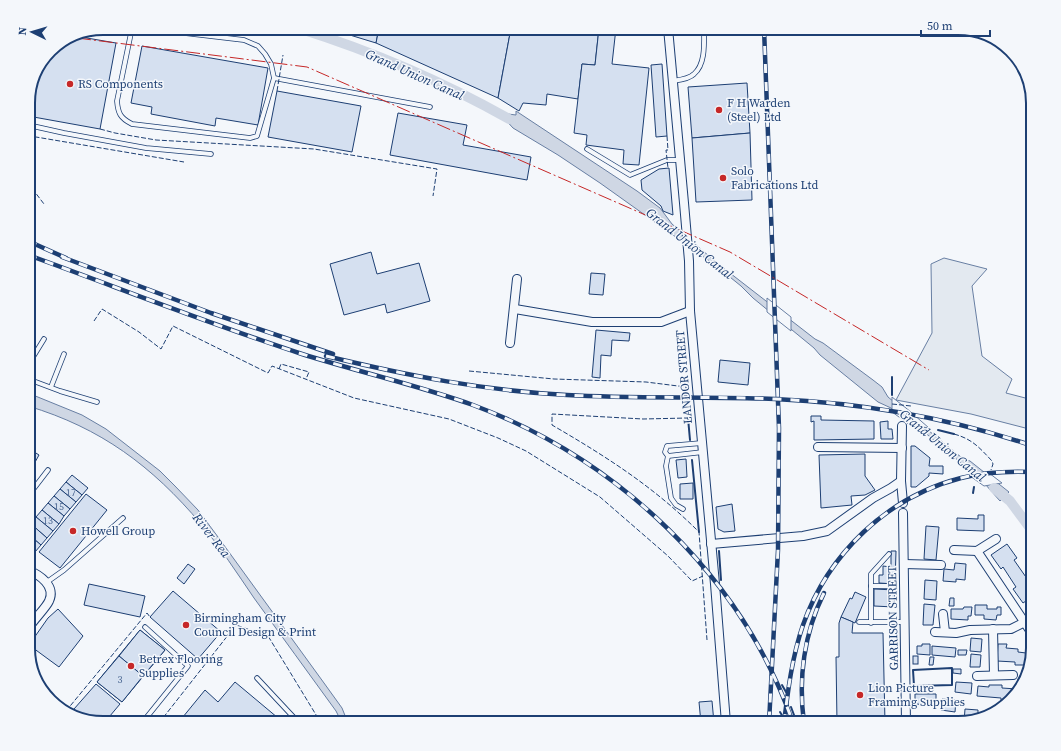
<svg xmlns="http://www.w3.org/2000/svg" width="1061" height="751" font-family="'Source Serif 4',serif">
<style>
.green{fill:#e3e9f0;stroke:#687fa3}
.water{fill:#cfd7e4;stroke:#687fa3}
.pier{fill:#f4f7fb;stroke:#687fa3}
.lines{fill:none;stroke-linecap:round;stroke-linejoin:round}
.canal{stroke:#cfd7e4;stroke-width:10}
.building{fill:#d5e0f0;stroke:#1d3f73}
.service-casing{stroke:#1d3f73;stroke-width:5.5}
.minor-casing{stroke:#1d3f73;stroke-width:10}
.service{stroke:#f4f7fb;stroke-width:4}
.minor{stroke:#f4f7fb;stroke-width:8}
.rail-casing{stroke:#1d3f73;stroke-width:4.5}
.rail{stroke:#f4f7fb;stroke-width:3;stroke-dasharray:9;stroke-linecap:butt}
.fence{stroke:#1d3f73;stroke-width:1;stroke-dasharray:5 2;stroke-linecap:butt}
.wall{stroke:#1d3f73;stroke-width:2}
.power{stroke:#c62828;stroke-width:1;stroke-dasharray:14 3 2 3;stroke-linecap:butt}
.poi-dot{fill:#c62828;stroke:#f4f7fb;stroke-width:1.5}
.labels{text-anchor:middle;stroke-width:3;stroke-linejoin:round;paint-order:stroke}
.number-label{font-size:10px;fill:#4b6792}
.poi-label{font-size:12px;fill:#1d3f73;stroke:#f4f7fb;text-anchor:start}
.street-label{font-size:12px;fill:#1d3f73;stroke:#f4f7fb}
.water-label{font-size:13px;font-style:italic;fill:#1d3f73;stroke:#f4f7fb}
.rim{fill:none;stroke:#1d3f73;stroke-width:2}
</style>
<rect width="100%" height="100%" fill="#f4f7fb"/>
<polygon class="green" points="944,258 987,269 972,286 982,356 1012,379 1006,393 1033,400 1033,430 971,414 896,400 932,333 931,264"/>
<g class="water">
<polygon points="499,110 508,114 516,115 516,111 637,191 660,208 672,224 717,263 815,339 823,343 873,380 882,387 888,397 957,454 964,459 970,461 1009,492 1000,501 985,484 971,474 960,462 929,436 891,408 878,402 820,355 814,348 753,298 741,286 715,265 600,183 558,155 513,128 503,117 497,114"/>
<path d="M28,393L82,415L106,429L160,471L175,486L198,510L218,537L324,683L342,708L348,723H342L336,711C309,673 281,636 254,598C237,573 220,547 201,524C152,466 101,428 28,406Z"/>
</g>
<g class="pier">
<polygon points="767,298 791,317 791,331 767,312"/>
<polygon points="892,397 911,412 911,414 913,414 929,428 910,425 888,409 892,410"/>
<polygon points="989,473 1002,483 984,486 970,476"/>
</g>
<g class="lines">
<g class="canal">
<path d="M298,28C371,51 442,81 509,119"/>
<polyline points="994,488 1010,501 1033,532"/>
</g>
</g>
<g class="building">
<polygon points="327,28 379,28 376,43"/>
<polygon points="379,28 511,28 498,98 376,43"/>
<polygon points="511,28 599,28 595,65 582,64 578,99 547,94 546,105 523,103 519,111 498,98"/>
<polygon points="599,28 616,28 612,64 649,68 639,165 623,164 624,150 586,145 587,135 574,133 582,64 595,65"/>
<polygon points="81,37 116,43 100,129 28,116 28,98 36,70 53,47"/>
<polygon points="142,46 268,68 258,125 216,118 215,126 151,114 152,107 131,103"/>
<polygon points="662,64 667,136 656,137 651,65"/>
<polygon points="747,83 750,133 692,138 688,87"/>
<polygon points="277,91 361,106 352,152 268,137"/>
<polygon points="398,113 467,125 463,145 531,157 527,180 390,155"/>
<polygon points="750,133 752,200 696,202 692,138"/>
<polygon points="669,168 673,215 663,211 661,206 642,190 641,180 659,169"/>
<polygon points="371,252 377,274 419,263 430,301 387,313 385,304 344,315 330,264"/>
<polygon points="591,273 605,274 603,295 589,294"/>
<polygon points="596,330 630,333 629,341 612,340 611,356 601,355 600,378 592,377"/>
<polygon points="720,360 750,363 748,385 718,382"/>
<polygon points="811,416 821,416 821,420 874,421 874,439 814,440 814,421 811,422"/>
<polygon points="888,421 888,429 892,429 893,439 881,439 880,422"/>
<polygon points="911,446 915,446 930,458 929,466 943,466 943,474 929,473 929,476 916,487 911,487"/>
<polygon points="28,448 39,455 34,464 28,460"/>
<polygon points="865,454 865,476 875,490 865,495 851,496 852,505 821,508 819,455"/>
<polygon points="686,459 687,477 678,478 676,460"/>
<polygon points="28,460 34,464 30,470 28,469"/>
<polygon points="72,475 88,488 82,495 66,482"/>
<polygon points="66,482 82,495 76,502 60,489"/>
<polygon points="693,483 693,499 680,499 680,484"/>
<polygon points="60,489 76,502 70,509 54,496"/>
<polygon points="86,494 107,510 60,568 39,552"/>
<polygon points="54,496 70,509 64,516 48,503"/>
<polygon points="48,503 64,516 59,524 42,510"/>
<polygon points="732,504 735,531 724,532 718,529 716,507"/>
<polygon points="42,510 59,524 53,531 36,517"/>
<polygon points="978,515 984,515 984,531 957,530 957,518 978,519"/>
<polygon points="36,517 53,531 47,538 31,524"/>
<polygon points="31,524 47,538 41,545 28,534 28,527"/>
<polygon points="926,526 939,527 936,560 924,559"/>
<polygon points="28,534 41,545 35,552 28,546"/>
<polygon points="1007,544 1017,558 1014,560 1028,580 1031,578 1033,582 1033,596 1023,603 1013,589 1016,587 1003,567 1001,569 991,555"/>
<polygon points="891,551 896,551 895,584 879,583 879,575 883,575 883,566 891,567"/>
<polygon points="955,563 966,564 965,580 956,579 956,582 943,581 944,569 954,570"/>
<polygon points="188,564 195,569 184,584 177,578"/>
<polygon points="925,580 937,581 936,600 924,599"/>
<polygon points="89,584 145,596 140,617 84,605"/>
<polygon points="874,589 895,590 894,607 874,606"/>
<polygon points="173,591 221,632 198,659 150,617"/>
<polygon points="855,592 866,597 855,623 841,617 850,598 852,599"/>
<polygon points="950,598 954,598 954,606 949,606"/>
<polygon points="924,604 935,605 933,625 923,625"/>
<polygon points="975,605 987,605 987,609 997,609 997,607 1001,607 1001,615 997,615 996,620 984,619 984,615 975,615"/>
<polygon points="964,607 972,607 971,616 968,616 968,620 951,619 951,609 963,609"/>
<polygon points="58,609 83,636 59,667 29,645 48,618"/>
<polygon points="841,617 853,622 852,633 883,633 885,723 837,723 836,657 839,657 839,623"/>
<polygon points="140,630 165,650 122,702 97,682"/>
<polygon points="140,630 165,650 143,676 119,656"/>
<polygon points="971,638 982,639 981,652 970,651"/>
<polygon points="922,644 930,644 930,655 917,654 917,646 922,646"/>
<polygon points="998,644 1007,644 1006,648 1018,649 1018,652 1026,653 1025,665 1015,665 1015,662 997,661"/>
<polygon points="932,646 956,648 955,657 932,655"/>
<polygon points="958,650 967,650 966,655 958,655"/>
<polygon points="971,654 981,655 980,667 970,667"/>
<polygon points="119,656 143,676 122,702 97,682"/>
<rect x="913" y="656" width="5" height="8"/>
<polygon points="930,657 934,657 933,665 929,665"/>
<polygon points="953,669 961,669 961,674 953,673"/>
<polygon points="235,682 284,723 178,723 205,690 218,702"/>
<polygon points="956,682 972,683 971,694 955,692"/>
<polygon points="96,684 120,704 104,723 82,716 74,709"/>
<polygon points="989,685 1002,685 1002,688 1017,689 1017,694 1011,699 1006,699 1005,704 1001,708 1001,698 977,696 978,686 989,687"/>
<polygon points="915,694 936,694 936,705 915,704"/>
<polygon points="942,699 956,700 955,712 941,710"/>
<polygon points="712,701 714,723 701,723 699,702"/>
<polygon points="965,709 978,710 978,713 982,713 981,717 964,722"/>
<rect x="924" y="720" width="12" height="3"/>
</g>
<g class="lines">
<g class="service-casing">
<g id="service">
<path d="M132,28L117,101C118,113 120,118 132,124L250,138L257,136L274,78L271,64L265,54L258,46L244,40L142,28"/>
<polyline points="274,78 430,107"/>
<path d="M673,81C680,80 689,79 694,74C706,64 704,42 704,28"/>
<polyline points="28,125 64,133 146,148 211,154"/>
<polyline points="587,149 630,175 667,160 680,160"/>
<polyline points="28,204 30,206"/>
<polyline points="28,365 44,339"/>
<polyline points="28,379 60,391 97,402"/>
<polyline points="51,387 64,354"/>
<polyline points="702,443 667,446 665,452 668,456 703,452"/>
<polyline points="668,456 666,466 671,498 676,505 683,509"/>
<polyline points="28,496 48,470"/>
<polyline points="47,582 64,570 123,518"/>
<polyline points="871,586 894,586"/>
<polyline points="859,622 904,622"/>
<polyline points="871,623 871,574 889,554"/>
<polyline points="257,678 299,723"/>
<polyline points="142,723 188,666 145,627"/>
</g>
</g>
<g class="minor-casing">
<g id="minor">
<polyline points="668,28 684,203 689,261 690,311 715,584 726,723"/>
<polyline points="668,29 697,28"/>
<polyline points="515,309 592,322 661,322 690,311"/>
<polyline points="510,343 517,279"/>
<polyline points="818,447 902,448"/>
<polyline points="901,481 903,503"/>
<polyline points="903,513 906,723"/>
<polyline points="711,544 803,536 827,531 873,498 891,488 901,481 902,426"/>
<polyline points="954,550 977,551"/>
<polyline points="977,551 1033,635"/>
<polyline points="977,551 996,539"/>
<polyline points="904,564 941,565"/>
<polyline points="943,614 945,632"/>
<path d="M28,629C33,620 46,608 49,601C56,586 40,575 28,570"/>
<polyline points="993,629 994,675"/>
<polyline points="935,632 956,633 970,630 1011,629 1025,622"/>
<polyline points="977,676 1013,675"/>
</g>
</g>
<use href="#service" class="service"/>
<use href="#minor" class="minor"/>
<g class="rail-casing">
<g id="rail">
<polyline points="764,28 779,428 778,550 769,723"/>
<polyline points="28,241 66,258"/>
<path d="M28,255C119,288 210,324 302,354C359,372 417,385 473,405C618,459 742,576 793,723"/>
<polyline points="62,257 211,313 333,354"/>
<path d="M326,356C405,375 485,391 567,395C636,399 706,396 775,399C863,403 950,418 1033,446"/>
<path d="M784,723C788,690 792,657 803,625C828,554 887,497 961,478C984,472 1010,471 1033,472"/>
<path d="M804,723C798,679 804,633 824,593"/>
</g>
</g>
<use href="#rail" class="rail"/>
<g class="fence">
<polyline points="277,91 283,55"/>
<polyline points="100,129 115,133 156,140 314,149 437,169 433,196"/>
<polyline points="667,136 668,150 666,150 668,168"/>
<polyline points="28,140 36,137 184,162"/>
<polyline points="28,183 44,204"/>
<polyline points="94,321 102,309 139,332 161,349 173,326 268,373 272,366 354,398 449,419 498,438 526,451 600,497 668,556 692,581 703,576"/>
<polyline points="279,369 281,364 309,372 306,379"/>
<polyline points="469,371 554,379 646,382 686,387 687,395"/>
<polyline points="892,404 911,406"/>
<path d="M688,410V418L643,419L552,414V425C607,457 654,487 699,532L707,640"/>
<path d="M954,434C972,439 979,447 992,461L993,464L991,470"/>
<polyline points="198,659 205,664"/>
<polyline points="66,711 147,613 150,617"/>
<polyline points="159,723 236,625 253,631 265,631 321,723"/>
</g>
<g class="wall">
<polyline points="892,377 892,395"/>
<polyline points="688,418 690,440"/>
<polyline points="938,430 954,434"/>
<polyline points="692,460 699,532"/>
<polyline points="973,493 974,487"/>
<polyline points="719,551 721,580"/>
<polygon points="952,668 952,685 914,686 913,670"/>
<polyline points="782,685 786,692"/>
<polyline points="791,707 797,723"/>
<polyline points="780,712 783,717"/>
</g>
<polyline class="power" points="77,38 307,67 730,252 929,370"/>
</g>
<g class="poi-dot">
<circle cx="70" cy="84" r="4"/>
<circle cx="719" cy="110" r="4"/>
<circle cx="723" cy="178" r="4"/>
<circle cx="73" cy="531" r="4"/>
<circle cx="186" cy="625" r="4"/>
<circle cx="131" cy="666" r="4"/>
<circle cx="860" cy="695" r="4"/>
</g>
<g class="labels">
<g class="number-label">
<text x="71" y="496">17</text>
<text x="59" y="510">15</text>
<text x="48" y="524">13</text>
<text x="120" y="683">3</text>
</g>
<g class="poi-label">
<text x="78" y="88">RS Components</text>
<text x="727" y="107">F H Warden<tspan x="727" dy="14">(Steel) Ltd</tspan></text>
<text x="731" y="175">Solo<tspan x="731" dy="14">Fabrications Ltd</tspan></text>
<text x="81" y="535">Howell Group</text>
<text x="194" y="622">Birmingham City<tspan x="194" dy="14">Council Design &amp; Print</tspan></text>
<text x="139" y="663">Betrex Flooring<tspan x="139" dy="14">Supplies</tspan></text>
<text x="868" y="692">Lion Picture<tspan x="868" dy="14">Framimg Supplies</tspan></text>
</g>
<g class="street-label">
<text transform="translate(684 377) rotate(-95)" y="4">LANDOR STREET</text>
<text transform="translate(893 618) rotate(-91)" y="4">GARRISON STREET</text>
</g>
<g class="water-label">
<text transform="translate(415 74) rotate(24)" y="5">Grand Union Canal</text>
<text transform="translate(690 243) rotate(38)" y="5">Grand Union Canal</text>
<text transform="translate(943 445) rotate(39)" y="5">Grand Union Canal</text>
<text transform="translate(212 535) rotate(52)" y="5">River Rea</text>
</g>
</g>
<path d="M0 0H1061V751H0ZM103 35H958A68 68 0 0 1 1026 103V648A68 68 0 0 1 958 716H103A68 68 0 0 1 35 648V103A68 68 0 0 1 103 35Z" fill="#f4f7fb" fill-rule="evenodd"/>
<path class="rim" d="M103 35H958A68 68 0 0 1 1026 103V648A68 68 0 0 1 958 716H103A68 68 0 0 1 35 648V103A68 68 0 0 1 103 35Z"/>
<g transform="translate(32 32) rotate(275)" stroke="#f4f7fb" stroke-width="3" paint-order="stroke">
<path d="M0-3L7 15L0 10L-7 15Z" fill="#1d3f73"/>
<text y="-6" font-size="11" font-weight="bold" text-anchor="middle" fill="#1d3f73">N</text>
</g>
<path d="M921 30v6h69v-6" fill="none" stroke="#1d3f73" stroke-width="2"/>
<text x="927" y="30" font-size="12" fill="#1d3f73" stroke="#f4f7fb" stroke-width="3" paint-order="stroke">50 m</text>
</svg>
